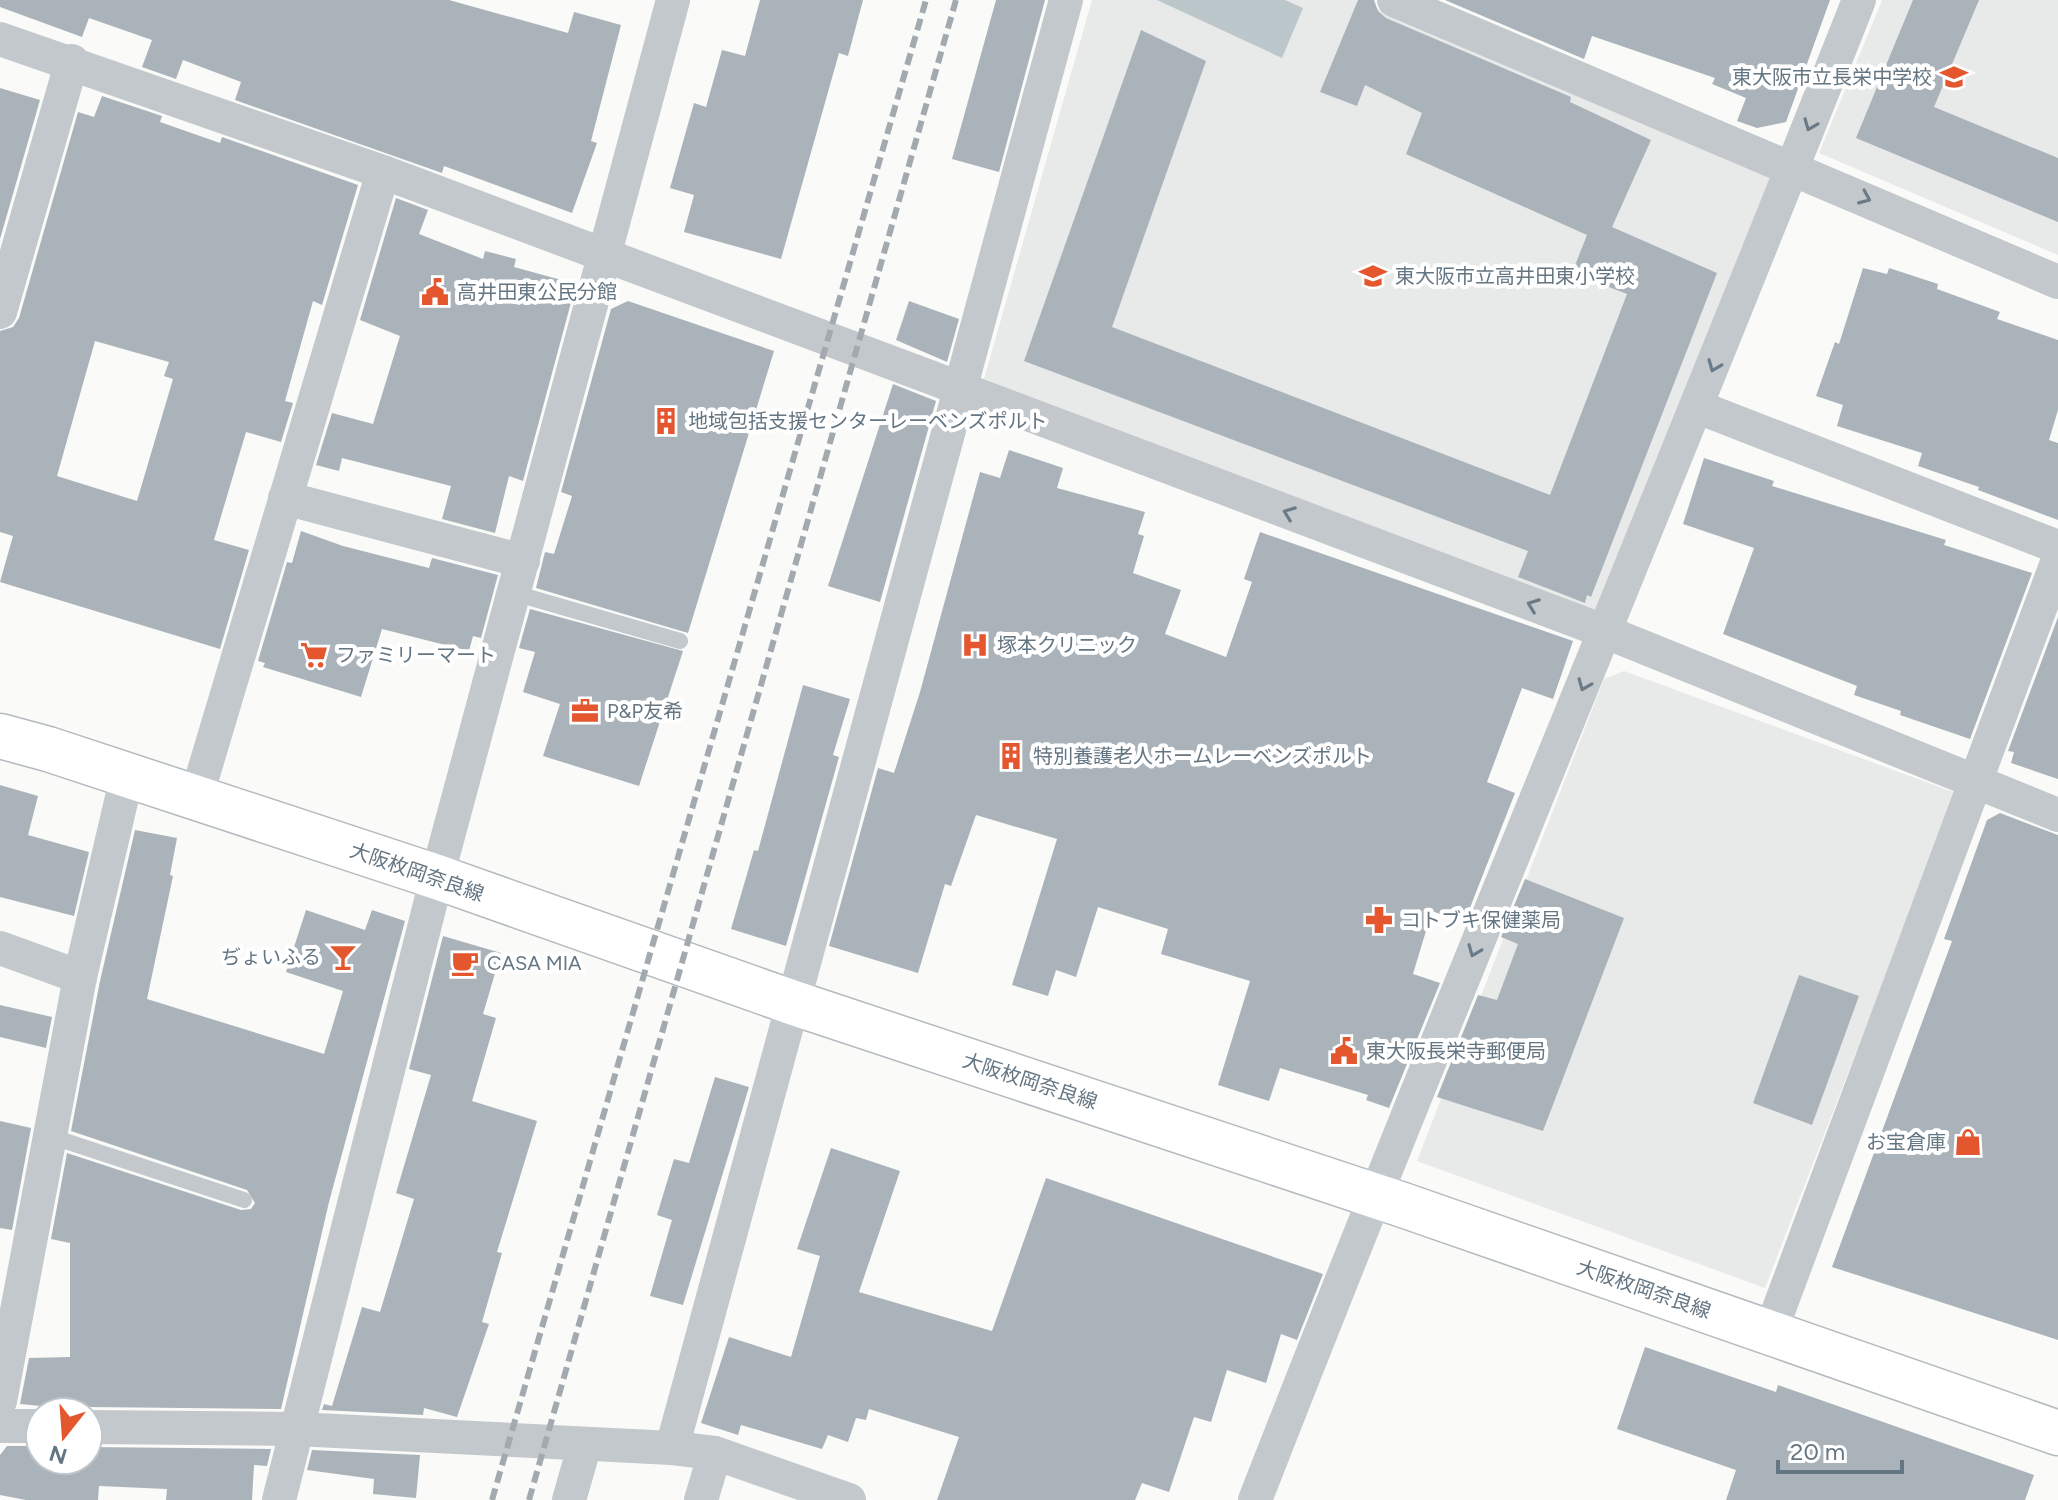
<svg xmlns="http://www.w3.org/2000/svg" width="2058" height="1500" font-family="Figtree,'Noto Sans JP',sans-serif">
<style>
.built{fill:#e8e9e9}
.water{fill:#bbc7cb}
.building{fill:#aab3b9;fill-rule:evenodd}
.lines{fill:none;stroke-linecap:round;stroke-linejoin:round}
.secondary-casing{stroke:#b3babf;stroke-width:47}
.lane{stroke:#c3c8cc;stroke-width:16}
.street{stroke:#c3c8cc;stroke-width:34}
.secondary{stroke:#fff;stroke-width:44}
.rail{stroke:#a2aab0;stroke-width:6;stroke-dasharray:12 6;stroke-linecap:butt}
.oneway{stroke:#6a7a87}
.labels{text-anchor:middle;stroke-width:8;stroke-linejoin:round;paint-order:stroke}
.poi-label{font-size:20px;fill:#657683;stroke:#fff;text-anchor:start}
.street-label{font-size:20px;fill:#657683;stroke:#fff}
</style>
<rect width="100%" height="100%" fill="#fafaf8"/>
<g class="built">
<polygon points="1092,0 1356,0 1772,173 1601,614 984,379"/>
<polygon points="1882,0 2058,0 2058,255 1819,153"/>
<polygon points="1624,671 1956,793 1765,1288 1417,1161 1604,679"/>
</g>
<polygon class="water" points="1157,0 1285,0 1303,8 1282,58"/>
<g class="building">
<polygon points="0,0 449,0 568,33 574,12 621,25 591,141 597,143 572,213 444,166 442,173 235,100 241,82 183,60 176,79 142,67 152,40 89,18 82,37 0,7"/>
<polygon points="760,0 863,0 848,56 839,53 781,259 684,232 694,195 670,188 694,103 706,107 722,50 745,56"/>
<polygon points="996,0 1045,0 999,172 952,159"/>
<polygon points="1358,0 1374,0 1378,11 1386,18 1571,97 1570,102 1651,140 1612,227 1717,273 1591,597 1587,595 1585,603 1518,577 1528,551 1024,361 1141,30 1206,61 1112,327 1550,495 1627,294 1572,273 1587,235 1406,154 1422,113 1365,85 1357,106 1320,92"/>
<polygon points="1445,0 1830,0 1786,122 1757,128 1737,121 1746,98 1712,84 1715,78 1592,36 1584,59"/>
<polygon points="1913,0 1979,0 1934,107 2058,158 2058,222 1856,138"/>
<polygon points="0,88 40,100 0,239"/>
<path d="M102,96L162,116L160,122L220,143L222,137L358,185L322,305L313,301L285,401L293,403L281,442L246,432L214,540L249,550L220,649L0,582L13,536L0,532V331L13,327L19,318L78,112L94,117ZM95,341L169,362L164,376L173,379L137,501L57,476Z"/>
<polygon points="396,198 428,210 419,234 483,259 485,251 516,259 514,267 576,284 523,481 509,476 495,533 442,519 451,486 342,458 339,471 316,465 332,413 373,424 400,336 360,320"/>
<polygon points="1863,268 1887,274 1889,268 1938,284 1937,289 2000,312 1997,319 2058,340 2058,410 2049,440 2058,443 2058,520 1978,490 1979,487 1918,466 1922,453 1837,426 1843,405 1816,396 1835,342 1839,344"/>
<polygon points="628,301 774,351 688,633 536,588 545,552 554,554 572,496 561,492 611,309"/>
<polygon points="909,301 959,319 947,362 896,340"/>
<polygon points="893,384 936,401 880,602 828,586"/>
<polygon points="1009,450 1063,468 1057,488 1145,512 1138,534 1144,536 1133,573 1181,590 1165,634 1226,657 1252,582 1244,579 1260,532 1573,641 1553,699 1522,688 1487,782 1515,793 1464,923 1432,911 1413,974 1440,983 1389,1108 1366,1100 1368,1095 1280,1068 1269,1101 1218,1085 1250,981 1161,954 1168,929 1098,907 1076,977 1056,970 1048,996 1012,985 1057,839 976,815 951,886 945,884 918,973 829,946 878,768 894,773 920,692 980,472 1000,478"/>
<polygon points="1704,458 1774,481 1772,486 1946,540 1944,545 2032,573 1970,739 1900,715 1901,711 1854,695 1857,686 1723,634 1754,548 1683,524"/>
<polygon points="301,531 343,546 429,568 432,558 498,575 481,638 473,636 469,651 382,629 361,697 263,667 265,663 258,661 287,562 292,563"/>
<polygon points="530,609 683,651 639,786 543,756 560,704 523,692 535,652 519,648"/>
<polygon points="2058,617 2058,779 2011,763 2014,752 2008,751"/>
<polygon points="803,685 850,699 833,755 839,757 786,946 731,929 754,850 758,851"/>
<polygon points="0,785 38,796 28,835 89,852 74,916 0,897"/>
<polygon points="2000,813 2058,835 2058,1340 1832,1267 1952,941 1944,939 1987,820"/>
<polygon points="135,830 177,838 170,875 173,876 147,999 324,1054 343,991 286,972 306,910 365,930 372,910 405,921 329,1202 281,1409 88,1407 76,1412 53,1412 41,1406 20,1404 29,1358 70,1357 70,1243 51,1239 67,1153 241,1210 251,1209 255,1203 247,1190 71,1131 100,981"/>
<polygon points="1525,879 1624,918 1543,1131 1437,1097 1478,995 1497,1000 1518,944 1501,937"/>
<polygon points="443,936 501,953 483,1014 496,1018 472,1101 537,1121 497,1252 502,1253 482,1322 489,1324 457,1417 424,1408 423,1415 322,1410 324,1404 332,1406 362,1307 380,1312 414,1199 396,1193 431,1075 409,1069"/>
<polygon points="1799,975 1859,996 1812,1125 1753,1103"/>
<polygon points="0,1005 52,1017 46,1048 0,1037"/>
<polygon points="715,1077 749,1087 683,1305 650,1296 672,1220 657,1215 674,1159 689,1163"/>
<polygon points="0,1121 31,1128 12,1230 0,1228"/>
<polygon points="831,1148 900,1171 859,1292 992,1331 1046,1178 1323,1274 1297,1340 1281,1334 1266,1383 1227,1370 1211,1422 1194,1417 1169,1492 1142,1483 1135,1500 937,1500 959,1437 869,1409 866,1420 856,1418 848,1442 828,1435 822,1449 741,1425 738,1435 701,1423 729,1337 791,1357 820,1256 797,1249"/>
<polygon points="1645,1347 1776,1392 1778,1385 2034,1475 2025,1500 1726,1500 1736,1470 1617,1429"/>
<polygon points="7,1446 40,1446 40,1460 88,1460 88,1447 271,1449 267,1466 254,1465 252,1500 166,1500 167,1489 99,1486 98,1500 26,1500 0,1495 0,1455"/>
<polygon points="312,1450 420,1455 416,1498 373,1494 374,1479 307,1470"/>
</g>
<g class="lines">
<g class="secondary-casing">
<polyline id="secondary" points="0,736 48,749 437,877 794,1003 1403,1205 2058,1433"/>
</g>
<g class="lane">
<polyline points="514,593 680,641"/>
<polyline points="50,1136 244,1200"/>
</g>
<g class="street">
<polyline points="1394,0 2058,282"/>
<polyline points="0,39 383,172 959,388 1606,632 2058,815"/>
<polyline points="0,312 72,61"/>
<polyline points="1698,407 2058,547"/>
<polyline points="285,498 523,561"/>
<polyline points="196,798 383,172"/>
<polyline points="0,948 80,977"/>
<polyline points="1770,1333 2058,560"/>
<polyline points="0,1401 80,977 127,776"/>
<polyline points="0,1426 40,1426"/>
<polyline points="88,1427 296,1429 672,1448 715,1453 849,1500"/>
<polyline points="672,1448 1066,0"/>
<polyline points="279,1500 437,877 673,0"/>
<polyline points="569,1500 585,1444"/>
<polyline points="701,1500 715,1453"/>
<path d="M1255,1500C1451,998 1661,501 1859,0"/>
</g>
<use href="#secondary" class="secondary"/>
<g class="rail">
<polyline points="492,1500 926,0"/>
<polyline points="529,1500 956,0"/>
</g>
</g>
<defs><path id="oneway-chevron" d="M-2-3.5L2.5 0L-2 3.5" fill="none" stroke-width="1.6" stroke-linecap="round" stroke-linejoin="round" transform="scale(2)"/></defs>
<g class="oneway">
<use href="#oneway-chevron" transform="translate(1810 125) rotate(112)"/>
<use href="#oneway-chevron" transform="translate(1865 198) rotate(23)"/>
<use href="#oneway-chevron" transform="translate(1714 366) rotate(112)"/>
<use href="#oneway-chevron" transform="translate(1289 513) rotate(-159)"/>
<use href="#oneway-chevron" transform="translate(1533 605) rotate(-159)"/>
<use href="#oneway-chevron" transform="translate(1584 685) rotate(112)"/>
<use href="#oneway-chevron" transform="translate(1474 951) rotate(112)"/>
</g>
<defs>
<g id="school-bare" transform="scale(2.16)"><path d="M0-5L7-2L0 1L-7-2ZM-4 1L0 2.5L4 1V4Q0 6-4 4Z" fill="#e4572e" stroke="#fff" stroke-width="2.5" paint-order="stroke"/></g>
<g id="civic-bare" transform="scale(2.16)"><path d="M-.6-6.5H3V-4.5H.6V-3L4-1V1h2V6H-6V1h2V-1L-.6-3ZM-1.2 2.5V6h2.4V2.5Z" fill="#e4572e" stroke="#fff" stroke-width="2.5" paint-order="stroke"/></g>
<g id="building-bare" transform="scale(2.16)"><path d="M-4-6H4V6H1V3H-1V6H-4ZM-2.5-4.3h1.7v1.8h-1.7ZM.8-4.3h1.7v1.8H.8ZM-2.5-1h1.7V.8h-1.7ZM.8-1h1.7V.8H.8Z" fill="#e4572e" stroke="#fff" stroke-width="2.5" paint-order="stroke"/></g>
<g id="hospital-bare" transform="scale(2.16)"><path d="M-5-5h3v3.5h4V-5h3V5h-3V1.5h-4V5h-3Z" fill="#e4572e" stroke="#fff" stroke-width="2.5" paint-order="stroke"/></g>
<g id="supermarket-bare" transform="scale(2.16)"><path d="M-6-5.5h2.5l.6 2H6L4.5 2H-2.5L-4.4-4H-6ZM-1.5 3.2a1.3 1.3 0 1 0 .1 0ZM3 3.2a1.3 1.3 0 1 0 .1 0Z" fill="#e4572e" stroke="#fff" stroke-width="2.5" paint-order="stroke"/></g>
<g id="office-bare" transform="scale(2.16)"><path d="M-6-3h4V-5.5h4V-3h4V5H-6ZM-1-4.5V-3h2v-1.5ZM-6 0V1H6V0Z" fill="#e4572e" stroke="#fff" stroke-width="2.5" paint-order="stroke"/></g>
<g id="pharmacy-bare" transform="scale(2.16)"><path d="M-2-6h4v4h4v4h-4v4h-4v-4h-4v-4h4Z" fill="#e4572e" stroke="#fff" stroke-width="2.5" paint-order="stroke"/></g>
<g id="bar-bare" transform="scale(2.16)"><path d="M-6-5H6L.8 .8V4.5H3.5V6h-7V4.5H-.8V.8Z" fill="#e4572e" stroke="#fff" stroke-width="2.5" paint-order="stroke"/></g>
<g id="cafe-bare" transform="scale(2.16)"><path d="M-5.5-4.5H6V0H3Q3 3.5 0 3.5H-2.5Q-5.5 3.5-5.5 0ZM3-3.2v2h1.7v-2ZM-6 4.5H4V6H-6Z" fill="#e4572e" stroke="#fff" stroke-width="2.5" paint-order="stroke"/></g>
<g id="shop-bare" transform="scale(2.16)"><path d="M-5-2.5h2.3a2.7 3.5 0 0 1 5.4 0H5L5.5 6h-11ZM-1.5-2.5h3a1.5 2.3 0 0 0-3 0Z" fill="#e4572e" stroke="#fff" stroke-width="2.5" paint-order="stroke"/></g>
</defs>
<g fill-rule="evenodd">
<use href="#school-bare" x="1954" y="77"/>
<use href="#school-bare" x="1373" y="276"/>
<use href="#civic-bare" x="435" y="292"/>
<use href="#building-bare" x="666" y="421"/>
<use href="#hospital-bare" x="975" y="645"/>
<use href="#supermarket-bare" x="314" y="655"/>
<use href="#office-bare" x="585" y="711"/>
<use href="#building-bare" x="1011" y="756"/>
<use href="#pharmacy-bare" x="1379" y="920"/>
<use href="#bar-bare" x="343" y="957"/>
<use href="#cafe-bare" x="465" y="963"/>
<use href="#civic-bare" x="1344" y="1051"/>
<use href="#shop-bare" x="1968" y="1142"/>
</g>
<g class="labels">
<g class="poi-label">
<text x="1932" y="84" text-anchor="end">東大阪市立長栄中学校</text>
<text x="1395" y="283">東大阪市立高井田東小学校</text>
<text x="457" y="299">高井田東公民分館</text>
<text x="688" y="428">地域包括支援センターレーベンズポルト</text>
<text x="997" y="652">塚本クリニック</text>
<text x="336" y="662">ファミリーマート</text>
<text x="607" y="718">P&amp;P友希</text>
<text x="1033" y="763">特別養護老人ホームレーベンズポルト</text>
<text x="1401" y="927">コトブキ保健薬局</text>
<text x="321" y="964" text-anchor="end">ぢょいふる</text>
<text x="487" y="970">CASA MIA</text>
<text x="1366" y="1058">東大阪長栄寺郵便局</text>
<text x="1946" y="1149" text-anchor="end">お宝倉庫</text>
</g>
<g class="street-label">
<text transform="translate(417 872) rotate(19)" y="7">大阪枚岡奈良線</text>
<text transform="translate(1030 1081) rotate(18)" y="7">大阪枚岡奈良線</text>
<text transform="translate(1644 1289) rotate(19)" y="7">大阪枚岡奈良線</text>
</g>
</g>
<g transform="translate(64 1436) rotate(197)"><circle r="38" fill="#ffffff" stroke="#c1c8cd" stroke-width="2"/>
<path d="M0-6L14 30L0 20L-14 30Z" fill="#e4572e"/>
<text y="-12" font-size="22" font-weight="bold" text-anchor="middle" fill="#657683">N</text>
</g>
<path d="M1778 1460v12h124v-12" fill="none" stroke="#657683" stroke-width="4"/>
<text x="1790" y="1460" font-size="24" fill="#657683" stroke="#ffffff" stroke-width="6" paint-order="stroke">20 m</text>
</svg>
